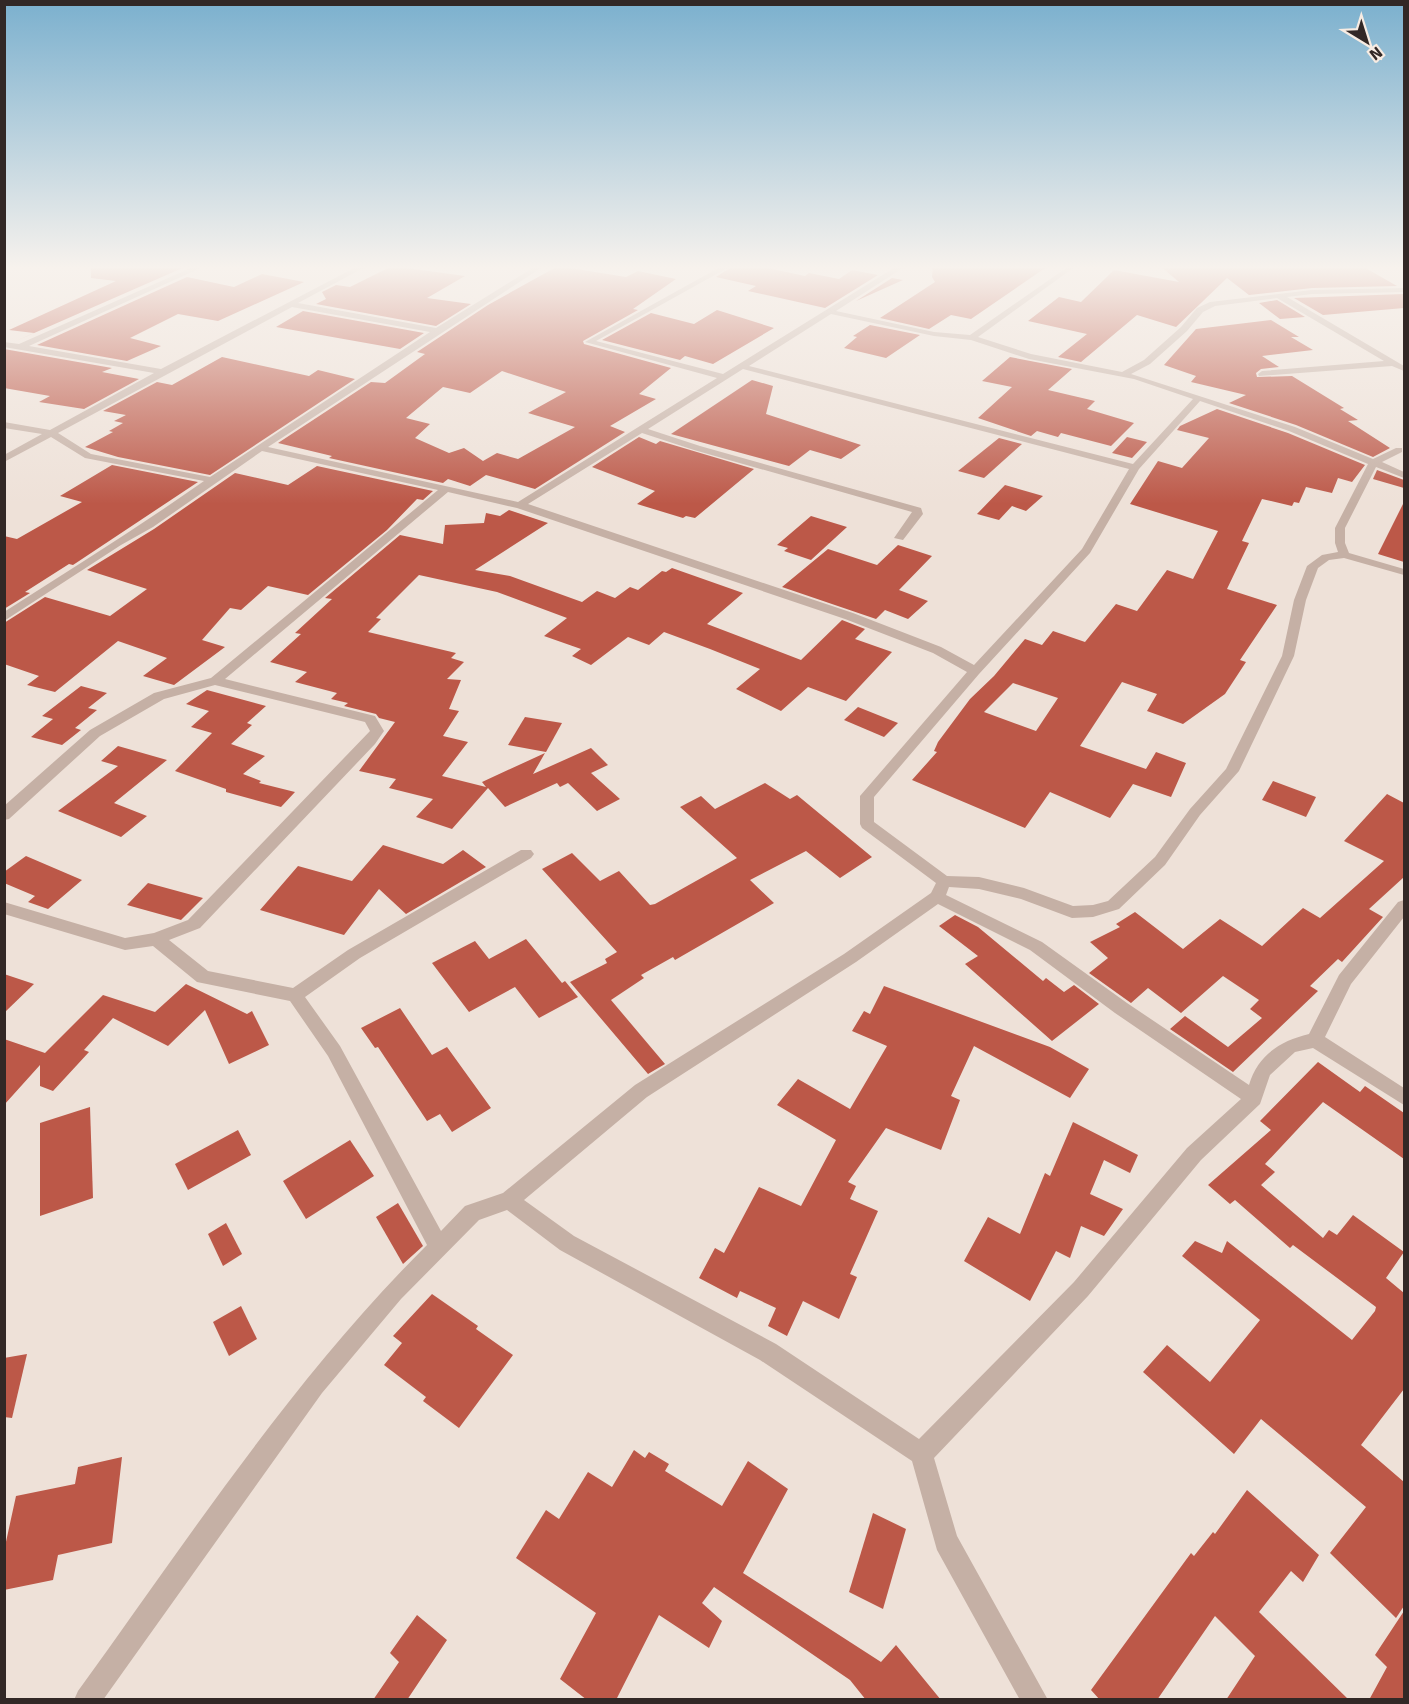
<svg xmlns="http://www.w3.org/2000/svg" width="1409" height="1704" font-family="Signika,sans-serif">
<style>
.building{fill:#bc5848;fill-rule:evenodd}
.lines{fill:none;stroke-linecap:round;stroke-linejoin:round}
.minor{fill:#c5b0a5;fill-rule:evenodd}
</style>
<rect width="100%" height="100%" fill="#eee1d8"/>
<g class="building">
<polygon points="91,266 187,266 16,341 34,333 9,330 116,281 91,278"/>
<polygon points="392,266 465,276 427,298 471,304 436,326 316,304 326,299 322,292 336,285 350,287"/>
<path d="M558,266L626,277L638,271L676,279L633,309L638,310L583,341L584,344L671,368L639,394L656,399L610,426L625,432L535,489L486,475L470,486L448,479L443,483L329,458L332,456L278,443L371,382L385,383L425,354L417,352L488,305ZM502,371L566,392L528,413L575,427L518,459L497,453L483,461L464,448L449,453L415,438L430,424L406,418L443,387L470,393Z"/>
<polygon points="733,266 759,266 805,276 809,273 839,279 852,270 878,275 825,308 748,291 756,286 716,277"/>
<polygon points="933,266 1048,266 971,319 951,315 929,329 880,318 935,282 932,277"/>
<polygon points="1160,266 1362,266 1397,286 1312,288 1249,295 1227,278 1176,327 1137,315 1081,362 1058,357 1087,334 1028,321 1059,297 1081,302 1114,270 1179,282"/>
<polygon points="262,274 304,282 218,321 178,314 130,338 161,346 127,361 37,345 187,277 234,287"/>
<polygon points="892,278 903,280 856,301"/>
<polygon points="1404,294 1404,308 1323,315 1294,298"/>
<polygon points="1277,300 1305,317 1280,319 1259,303"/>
<polygon points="717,310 774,328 713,364 685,356 680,360 602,340 651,313 694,324"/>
<polygon points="303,311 424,333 400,349 276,327"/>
<polygon points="1271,320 1299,337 1291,337 1313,350 1262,356 1279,367 1261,369 1256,373 1257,377 1292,376 1344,408 1340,409 1358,420 1348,421 1390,448 1373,457 1296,425 1229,403 1246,395 1191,382 1196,376 1164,365 1196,329"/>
<polygon points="870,325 920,335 886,358 844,348 857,337 853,336"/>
<polygon points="4,349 112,368 102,372 139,379 84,409 39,402 50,396 4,388"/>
<polygon points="222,357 309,376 318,370 355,379 210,475 118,457 85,447 113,432 109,431 123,423 114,421 126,415 103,411 157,382 172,385"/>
<polygon points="1010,357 1072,369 1048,390 1095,401 1087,409 1134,423 1111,446 1061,433 1058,437 1037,431 1031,436 978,418 1012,387 982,381"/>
<polygon points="752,380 773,386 766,414 861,445 841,459 810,450 789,466 671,434"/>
<path d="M1217,409L1288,433L1365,465L1352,482L1338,478L1332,493L1306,487L1299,503L1294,502L1292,506L1262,499L1242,541L1249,543L1227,589L1277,605L1240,660L1246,662L1225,694L1183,724L1147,711L1157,694L1122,682L1080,746L1146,769L1156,752L1186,763L1171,797L1133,784L1110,818L1050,792L1025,828L912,780L937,752L934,751L938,742L970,699L994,676L1025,639L1042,645L1053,631L1085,642L1116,604L1137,611L1167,570L1193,579L1218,531L1130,504L1158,461L1182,468L1209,438L1177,430L1180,426ZM1013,683L1058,698L1036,731L984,712Z"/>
<polygon points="639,437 656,444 660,441 754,469 695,518 686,516 683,518 637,504 655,491 592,467"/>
<polygon points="1127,437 1147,442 1132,458 1112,453"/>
<polygon points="999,438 1022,444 984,478 958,471"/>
<polygon points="112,465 198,482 73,565 69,564 25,592 30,593 4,609 4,536 17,539 82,502 60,496"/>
<polygon points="317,466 433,491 423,500 417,499 387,530 308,595 268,586 241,610 230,608 202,640 225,647 174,685 143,676 167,658 118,641 55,692 27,685 39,676 4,664 4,623 45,597 110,616 147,589 87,570 154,529 235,473 288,485"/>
<polygon points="1377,470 1404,480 1404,488 1373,479"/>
<polygon points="1005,485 1043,496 1026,511 1012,506 999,520 977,514"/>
<polygon points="1404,502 1404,562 1378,554"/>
<polygon points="509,510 548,523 475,570 510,576 582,602 597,591 615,598 630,587 638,590 662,571 666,572 672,568 743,593 707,624 801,660 842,620 865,629 855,639 892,652 846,701 808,687 781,711 736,689 760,669 710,649 664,632 649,645 628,637 591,665 572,656 581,649 544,636 567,618 497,592 419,575 376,618 381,619 368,632 456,653 451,658 464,662 447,679 461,680 449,709 459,711 443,736 468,742 442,776 486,787 482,782 545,753 533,774 591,748 608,765 591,773 620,799 597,811 568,783 560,787 557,783 505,807 488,788 452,829 416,817 433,799 389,788 396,779 359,771 395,722 379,718 376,714 344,706 348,703 331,699 337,693 295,682 307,672 270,662 301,634 295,633 332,599 325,598 400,535 443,544 445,525 484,523 486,513 500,516"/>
<polygon points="811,516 847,527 811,560 784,551 788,548 777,545"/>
<polygon points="898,545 932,556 899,590 928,601 908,619 885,610 876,619 782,587 828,549 877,565"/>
<polygon points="81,686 107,693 88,708 97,710 75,728 81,730 62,745 31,737 53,719 42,716"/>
<polygon points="207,690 266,706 247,723 252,725 231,744 265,756 243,774 261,781 259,783 295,792 281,807 226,792 226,789 175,771 212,733 191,727 209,711 186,704"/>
<polygon points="858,707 898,723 884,737 844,720"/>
<polygon points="525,717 562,723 546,752 508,745"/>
<polygon points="118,746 167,760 114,803 147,816 121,837 58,811 118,766 101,761"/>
<polygon points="1273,781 1316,797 1306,817 1262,800"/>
<polygon points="765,783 790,799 797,795 872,857 840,878 806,851 750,880 774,903 675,960 673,957 641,975 644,978 611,1000 665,1064 648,1074 570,982 607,963 605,959 617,952 542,869 572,853 600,881 619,871 650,905 655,904 737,858 680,807 701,796 715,809"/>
<polygon points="1387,794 1404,803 1404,877 1369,909 1383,917 1342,962 1338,959 1310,986 1318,991 1233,1072 1170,1029 1185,1016 1228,1047 1262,1018 1250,1009 1259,1000 1223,976 1181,1013 1148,988 1131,1003 1089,973 1108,958 1090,942 1120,927 1116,924 1135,912 1183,949 1220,919 1262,946 1303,908 1320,918 1384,861 1344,841"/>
<polygon points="383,845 443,864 463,850 486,867 406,914 379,889 344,935 260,910 298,866 352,881"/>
<polygon points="26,856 82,880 48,909 28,902 35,896 4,883 4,872"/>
<polygon points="148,883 203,898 181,920 127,905"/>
<polygon points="955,915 978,927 1043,981 1046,978 1064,992 1074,985 1099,1004 1052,1041 965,964 978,956 939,926"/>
<polygon points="526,939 562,983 565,981 578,997 539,1018 515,987 469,1012 432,963 475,941 489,959"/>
<polygon points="4,974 34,984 4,1013"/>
<polygon points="186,984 247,1014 252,1011 269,1045 229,1064 205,1010 168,1046 113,1018 84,1050 89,1052 53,1091 40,1086 40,1065 4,1105 4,1039 45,1053 103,995 155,1012"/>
<polygon points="884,986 1050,1047 1089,1069 1070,1098 974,1046 951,1096 960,1100 941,1150 886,1128 848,1182 856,1186 850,1199 878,1211 850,1274 857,1277 839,1319 803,1301 787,1336 768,1326 776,1308 740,1291 737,1298 699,1278 715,1248 724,1253 759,1187 801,1206 836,1140 777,1105 798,1079 850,1109 887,1046 852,1031 864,1011 870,1014"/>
<polygon points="400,1008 432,1055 447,1047 491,1108 452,1132 440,1114 427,1121 378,1047 375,1048 361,1028"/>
<polygon points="1318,1062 1360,1092 1365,1086 1404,1113 1404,1159 1323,1102 1265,1164 1275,1172 1261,1185 1323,1238 1329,1230 1337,1235 1353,1215 1404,1252 1386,1278 1404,1293 1404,1389 1361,1445 1404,1482 1404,1606 1396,1618 1330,1553 1366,1507 1261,1419 1234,1454 1143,1372 1167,1345 1210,1382 1260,1320 1182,1256 1195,1241 1222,1253 1227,1241 1352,1340 1375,1311 1376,1307 1293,1245 1290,1248 1235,1200 1230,1204 1208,1185 1271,1130 1260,1121"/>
<polygon points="90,1107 93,1198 40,1216 40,1123"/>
<polygon points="1073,1122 1138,1155 1130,1173 1104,1160 1090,1194 1123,1209 1104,1236 1081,1226 1070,1258 1056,1251 1030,1301 964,1261 988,1217 1020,1234 1045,1173 1050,1176"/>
<polygon points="238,1130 251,1155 188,1190 175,1164"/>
<polygon points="350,1140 374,1176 306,1219 283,1181"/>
<polygon points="398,1203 423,1246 403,1264 376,1217"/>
<polygon points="226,1223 242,1254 223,1266 208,1234"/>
<polygon points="432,1294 478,1326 476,1329 513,1355 459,1428 423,1401 426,1397 384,1365 402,1343 393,1336"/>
<polygon points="241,1306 257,1339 229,1356 213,1322"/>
<polygon points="27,1354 12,1418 4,1417 4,1358"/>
<polygon points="634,1450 645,1458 649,1452 669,1464 665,1471 722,1506 748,1461 788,1489 743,1573 881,1662 896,1645 941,1700 866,1700 850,1680 714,1587 702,1603 722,1621 709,1648 659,1615 616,1700 587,1700 560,1679 596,1613 516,1558 546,1510 559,1519 588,1472 612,1487"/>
<polygon points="122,1457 112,1543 58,1555 53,1580 4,1590 4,1551 16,1496 75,1484 78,1467"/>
<polygon points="1247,1490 1319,1555 1303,1582 1291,1571 1259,1612 1349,1700 1226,1700 1255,1656 1215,1616 1157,1700 1100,1700 1091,1690 1191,1553 1194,1556 1213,1532 1215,1534"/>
<polygon points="873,1513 906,1529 883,1609 849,1592"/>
<polygon points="1404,1611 1404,1700 1369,1700 1387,1667 1375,1655"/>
<polygon points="417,1615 447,1640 407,1700 373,1700 399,1662 390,1653"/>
</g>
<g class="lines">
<path class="minor" d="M195,266H205L29,346L161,369L358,266H367L298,303L436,328L536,266H544L268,447L518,502L717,378L585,342L722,266H731L596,341L723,374L897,266H906L836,311L934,332L970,335L1069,266H1076L978,337L1031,354L1122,372L1144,360L1181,327L1197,308L1210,302L1312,290L1404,288V292L1312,294L1287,297L1404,366V371L1392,366L1259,376L1258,374L1262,371L1384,361L1277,298L1215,306L1203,312L1187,331L1150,364L1131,374L1295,427L1373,459L1396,448H1402V452L1382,462L1404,472V478L1376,467L1345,528V543L1349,553L1404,569V575L1344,558L1329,560L1318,568L1306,600L1294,656L1239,771L1200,815L1165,865L1119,909L1093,917L1072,918L1021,899L979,889L949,887L946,895L1042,942L1127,1003L1249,1085C1258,1055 1280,1041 1309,1034L1339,975L1398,902L1404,900V917L1351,984L1325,1037L1404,1088V1105L1313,1048L1295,1052L1270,1075L1260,1104L1201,1160L1088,1296L934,1458L957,1536L1048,1700H1020L937,1550L912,1461L760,1360L560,1250L507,1210L479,1220L401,1299L322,1393L103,1700H74L78,1691C189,1538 293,1378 427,1245L328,1056L290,1001L197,982L153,946L125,950L4,914V902L125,938L154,933L188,920L370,731L365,722L215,685L164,699L100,736L9,819L4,820V806L90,730L154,693L211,678L438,490L262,451L153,527L121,545L4,621V612C71,569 139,527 204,481L85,458L51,437L4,462V455L42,434L4,428V422L50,430L154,373L4,347V342L19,344ZM292,307L430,332L210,477L91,454L58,433ZM831,314L934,336L971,340L1029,359L1134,379L1193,399L1133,464L749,366ZM743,369L1129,469L1082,549L974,665L941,647L853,613L528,504L642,433L694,450L912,512L894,538L903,540L923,514L921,508L700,446L648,429ZM1200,401L1289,431L1368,464L1335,528V543L1338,552L1322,555L1307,566L1294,600L1282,656L1226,769L1190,809L1155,857L1108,901L1093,905L1073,906L1024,888L979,877L947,876L874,822V797L979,674L1090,553L1139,469ZM448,492L517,508L845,619L933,653L967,672L860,796V824L862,828L936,883L931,893L844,954L635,1085L503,1193L465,1206L441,1231L340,1046L305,997L360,958L531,858L534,854L531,850H521L348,950L293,988L208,971L169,940L200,928L375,744L384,731L375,716L225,679ZM938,904L1030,950L1115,1013L1241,1099L1187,1148L1074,1282L919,1439L776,1344L574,1236L524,1200L647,1097L856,962Z"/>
</g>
<linearGradient id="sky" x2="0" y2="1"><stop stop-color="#7bb0ce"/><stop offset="0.53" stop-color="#f7f2ed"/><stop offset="1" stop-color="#f7f2ed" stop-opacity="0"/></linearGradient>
<rect width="1409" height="504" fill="url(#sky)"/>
<rect width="1409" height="1704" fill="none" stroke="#322826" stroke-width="12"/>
<g transform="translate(1367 42) rotate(142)" stroke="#f7ece3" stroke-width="4.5" paint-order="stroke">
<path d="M0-4.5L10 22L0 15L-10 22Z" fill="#322826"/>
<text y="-9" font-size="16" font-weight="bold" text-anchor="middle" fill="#322826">N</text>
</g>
</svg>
